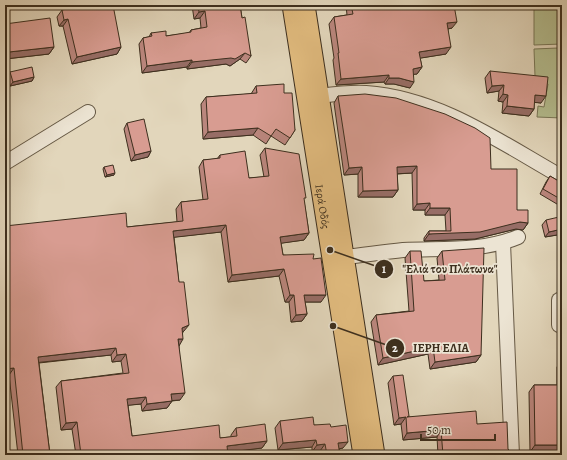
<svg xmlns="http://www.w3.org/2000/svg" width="567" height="460" font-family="Alegreya,serif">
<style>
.grass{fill:#b4bd8f;stroke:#787656}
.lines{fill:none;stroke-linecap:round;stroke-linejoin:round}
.minor-casing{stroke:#665945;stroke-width:16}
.major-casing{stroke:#3d2f1e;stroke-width:19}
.minor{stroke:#ece4d3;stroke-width:14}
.major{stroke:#e1bb7e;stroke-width:17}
.wall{fill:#ba867d;stroke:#3d2f1e}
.shaded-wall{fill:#976d66;stroke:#3d2f1e}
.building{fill:#d89c91;stroke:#3d2f1e}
.labels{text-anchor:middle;stroke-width:3.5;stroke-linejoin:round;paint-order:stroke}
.street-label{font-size:11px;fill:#3d2f1e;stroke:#ece4d3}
.leader{fill:none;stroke:#3d2f1e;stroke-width:1.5}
.callout-dot{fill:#3d2f1e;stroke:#ece4d3;stroke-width:1.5}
.mark-label{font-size:12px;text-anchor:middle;font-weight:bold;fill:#fff}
.callout-label{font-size:12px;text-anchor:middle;font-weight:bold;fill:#3d2f1e;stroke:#ece4d3;stroke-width:3.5;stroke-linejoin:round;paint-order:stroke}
</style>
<rect width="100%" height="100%" fill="#e2d6bb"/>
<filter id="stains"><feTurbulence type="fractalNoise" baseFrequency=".005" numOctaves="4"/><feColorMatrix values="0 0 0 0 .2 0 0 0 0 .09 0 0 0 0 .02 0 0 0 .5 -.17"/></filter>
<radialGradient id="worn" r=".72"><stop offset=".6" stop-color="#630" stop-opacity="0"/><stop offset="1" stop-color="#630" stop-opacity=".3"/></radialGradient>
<g class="grass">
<polygon points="534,5 562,5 562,44 534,45"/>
<polygon points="558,48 562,51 562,118 537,117 538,106 544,107 548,84 535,76 534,49"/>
</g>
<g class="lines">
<g class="minor-casing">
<g id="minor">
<path d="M320,96C335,94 350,92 366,93C439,98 500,142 562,177"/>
<polyline points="5,163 88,112"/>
<polyline points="503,243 512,455"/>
<path d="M345,257C364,255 383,252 403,250C441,248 482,252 518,237"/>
<polyline points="559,300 559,325"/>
</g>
</g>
<g class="major-casing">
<g id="major">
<path id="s1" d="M291,5L362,455"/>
<polyline points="306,5 376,455"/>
</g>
</g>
<use href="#minor" class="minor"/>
<use href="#major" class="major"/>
</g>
<g class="wall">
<polygon points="192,5 240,5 242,18 251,56 246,63 240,59 230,66 226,64 187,69 187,67 142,73 139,44 143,38 149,37 151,33 166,36 189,33 191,30 201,28 200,18 194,19"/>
<polygon points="346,5 397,5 397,9 452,28 448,29 446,54 420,58 422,67 417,74 413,74 410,88 394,84 385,84 384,82 336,85 333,60 334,58 329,24 334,17 347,15"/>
<polygon points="62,10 121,47 117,54 72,64 63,26 59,26 57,17"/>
<polygon points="5,24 54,47 49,54 5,59"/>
<polygon points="490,71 541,103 534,102 534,109 529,116 502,113 503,102 498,101 499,91 487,93 485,78"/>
<polygon points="10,72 34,77 32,81 10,86 8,75"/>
<polygon points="256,86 284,93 295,130 285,145 271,136 266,144 253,135 203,139 201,104 206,97 251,94"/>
<polygon points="338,96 491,169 517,210 528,223 523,230 516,229 475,239 424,241 424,238 429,231 446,231 445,215 425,215 425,210 413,210 412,173 397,174 398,190 393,197 358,197 358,174 344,175 334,103"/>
<polygon points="127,123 151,151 148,157 131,161 124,129"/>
<polygon points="265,148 304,201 309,233 304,240 281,243 283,255 313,259 321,302 305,302 307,314 302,321 291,322 289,302 285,302 279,276 228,282 221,232 174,237 184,331 183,332 179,345 180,400 172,401 167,408 142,411 141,404 128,405 132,436 220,438 231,437 231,435 236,428 267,441 262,448 228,452 228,455 76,455 72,429 61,430 56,387 61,381 123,373 121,361 112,362 111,355 39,363 50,455 18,455 9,375 5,375 5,226 127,227 177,222 176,209 181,202 203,200 199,167 203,160 217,159 220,155 249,178 264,177 260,155"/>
<polygon points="104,167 114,175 105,177 103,169"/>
<polygon points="550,176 562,183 562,207 540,194 546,182"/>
<polygon points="546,220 557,235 545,237 542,225"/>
<polygon points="410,251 424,281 439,280 437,258 442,251 481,355 476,362 430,369 428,354 378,365 371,322 376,315 409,311 405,258"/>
<polygon points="562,360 562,452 530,452 529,392 534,385 557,385 557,367"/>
<polygon points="393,376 409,417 477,424 508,449 512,455 438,455 437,437 403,440 401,424 394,425 388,383"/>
<polygon points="280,421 331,427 343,448 339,449 340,455 321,455 320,451 312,452 312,447 278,450 275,428"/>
</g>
<g class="shaded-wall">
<polygon points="205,11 200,18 194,19 199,12"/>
<polygon points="68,19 63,26 59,26 64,20"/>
<polygon points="457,22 452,28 442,30 447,23"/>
<polygon points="54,47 49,54 5,59 5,58 9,52"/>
<polygon points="121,47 117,54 72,64 77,57"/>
<polygon points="451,47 446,54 415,59 419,52"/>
<polygon points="245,53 240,59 230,66 226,64 187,69 192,62"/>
<polygon points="192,60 187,67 142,73 147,66"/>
<polygon points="422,67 417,74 408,75 413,69"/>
<polygon points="389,75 384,82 336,85 341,79"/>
<polygon points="34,77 32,81 10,86 13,82"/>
<polygon points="389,78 399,78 414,82 410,88 394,84 385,84"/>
<polygon points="504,85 499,91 487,93 492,86"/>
<polygon points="503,94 508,95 503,102 498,101"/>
<polygon points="535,95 546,96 541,103 530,102"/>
<polygon points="507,106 534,109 529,116 502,113"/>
<polygon points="258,128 253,135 203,139 208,132"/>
<polygon points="151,151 148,157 131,161 135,155"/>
<polygon points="417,166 412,173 393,174 397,167"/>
<polygon points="362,167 358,174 344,175 349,168"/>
<polygon points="115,173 114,175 105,177 107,175"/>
<polygon points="398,190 393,197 358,197 363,191"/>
<polygon points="430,203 425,210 413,210 417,204"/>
<polygon points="430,208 450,208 445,215 425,215"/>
<polygon points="520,222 528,223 523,230 516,229 475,239 424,241 429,234"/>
<polygon points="226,225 221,232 168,238 173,231"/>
<polygon points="562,229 562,232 557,235 545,237 549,232"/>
<polygon points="309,233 304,240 276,244 280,237"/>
<polygon points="284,269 279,276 228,282 232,275"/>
<polygon points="290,295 294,295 289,302 285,302"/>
<polygon points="304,295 326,295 321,302 299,302"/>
<polygon points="307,314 302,321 291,322 296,315"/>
<polygon points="189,325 184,331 177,335 182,328"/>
<polygon points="178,339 183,339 179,346"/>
<polygon points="433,347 428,354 378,365 383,358"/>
<polygon points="116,348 111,355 33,363 38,357"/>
<polygon points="126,354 121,361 112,362 117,355"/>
<polygon points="481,355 476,362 430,369 435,362"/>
<polygon points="14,368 9,375 5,375 5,369"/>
<polygon points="185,393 180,400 166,401 171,394"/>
<polygon points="146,397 141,404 122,406 127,399"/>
<polygon points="172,401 167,408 142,411 147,404"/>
<polygon points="406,417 401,424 394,425 399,418"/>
<polygon points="77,422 72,429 61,430 66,423"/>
<polygon points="441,430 437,437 403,440 407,433"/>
<polygon points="316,440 312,447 278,450 283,443"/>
<polygon points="267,441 262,448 222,453 227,446"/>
<polygon points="348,442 343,448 333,450 338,443"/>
<polygon points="325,444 320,451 312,452 317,445"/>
<polygon points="535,445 562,445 562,452 530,452"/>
</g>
<g class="building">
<polygon points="88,5 113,5 121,47 77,57 68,19 64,20 62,10"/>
<polygon points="198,5 240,5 242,18 245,17 251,56 245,53 235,59 231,58 192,62 192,60 147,66 143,38 152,36 151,33 166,31 166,36 191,32 191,30 207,27 205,11 199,12"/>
<polygon points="351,5 397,5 397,9 423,5 454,5 457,22 447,23 451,47 419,52 422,67 413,69 414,82 399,78 389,78 389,75 341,79 338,53 339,53 334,17 353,14"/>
<polygon points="50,18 54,47 9,52 5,37 5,24"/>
<polygon points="32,67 34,77 13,82 10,72"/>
<polygon points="490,71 548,77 546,96 535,95 534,109 507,106 508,95 503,94 504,85 492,86"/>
<polygon points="284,84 284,93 292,93 295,130 290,138 276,129 271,136 258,128 208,132 206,97 257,93 256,86"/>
<polygon points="365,94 396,98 445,114 475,128 490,138 491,169 517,169 517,210 528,210 528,223 520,222 480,232 429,234 429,231 451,231 450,208 430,208 430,203 417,204 417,166 397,167 398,190 363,191 362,167 349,168 338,96"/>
<polygon points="144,119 151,151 135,155 127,123"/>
<polygon points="265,148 299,154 306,198 304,198 309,233 280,237 283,255 314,254 313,259 321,258 326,295 304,295 307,314 296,315 294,295 290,295 284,269 232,275 226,225 173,231 179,282 184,282 189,325 182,328 183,339 178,339 185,393 171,394 172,401 147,404 146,397 127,399 132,436 219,425 220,438 237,436 236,428 265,424 267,441 227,446 228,455 81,455 77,422 66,423 61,381 129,373 126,354 117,355 116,348 38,357 50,455 23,455 14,368 5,369 5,226 126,213 127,227 183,221 181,202 208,199 203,160 220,158 220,155 245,151 249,178 269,176"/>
<polygon points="113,165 115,173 107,175 104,167"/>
<polygon points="550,176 562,183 562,200 543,189"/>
<polygon points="562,214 562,229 549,232 546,220 559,217"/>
<polygon points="484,248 481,355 435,362 433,347 383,358 376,315 414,311 410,251 421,251 424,281 445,280 442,251"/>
<polygon points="403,375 409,416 407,417 476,411 477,424 507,422 508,449 512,455 443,455 441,430 407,433 406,417 399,418 393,376"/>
<polygon points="534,385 562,385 562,445 535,445"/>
<polygon points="313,417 314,425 330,424 331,427 346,425 348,442 338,443 340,455 327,455 325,444 317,445 316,440 283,443 280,421"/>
</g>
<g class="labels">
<g class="street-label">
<text dy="4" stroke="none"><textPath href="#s1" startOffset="204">Ιερά Οδός</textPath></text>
</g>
</g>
<path class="leader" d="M330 250L384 269M333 326L395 348"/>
<g class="callout-dot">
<circle cx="330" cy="250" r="4"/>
<circle cx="333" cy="326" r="4"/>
<circle cx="384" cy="269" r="10"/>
<circle cx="395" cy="348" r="10"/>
</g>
<g class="mark-label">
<text x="384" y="273">1</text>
<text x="395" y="352">2</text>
</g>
<g class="callout-label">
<text x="450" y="273">"Ελιά του Πλάτωνα"</text>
<text x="441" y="352">ΙΕΡΗ ΕΛΙΑ</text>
</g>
<rect width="567" height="460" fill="none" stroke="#e2d6bb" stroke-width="20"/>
<rect x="6" y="6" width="555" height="448" fill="none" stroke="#3d2f1e" stroke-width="2"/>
<rect x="10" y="10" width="547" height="440" fill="none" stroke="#3d2f1e"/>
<path d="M421 434v6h74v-6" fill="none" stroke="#3d2f1e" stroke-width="2"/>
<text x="427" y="434" font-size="12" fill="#3d2f1e" stroke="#ece4d3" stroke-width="3" paint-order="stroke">50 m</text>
<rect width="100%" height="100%" filter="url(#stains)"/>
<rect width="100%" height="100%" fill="url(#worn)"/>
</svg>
